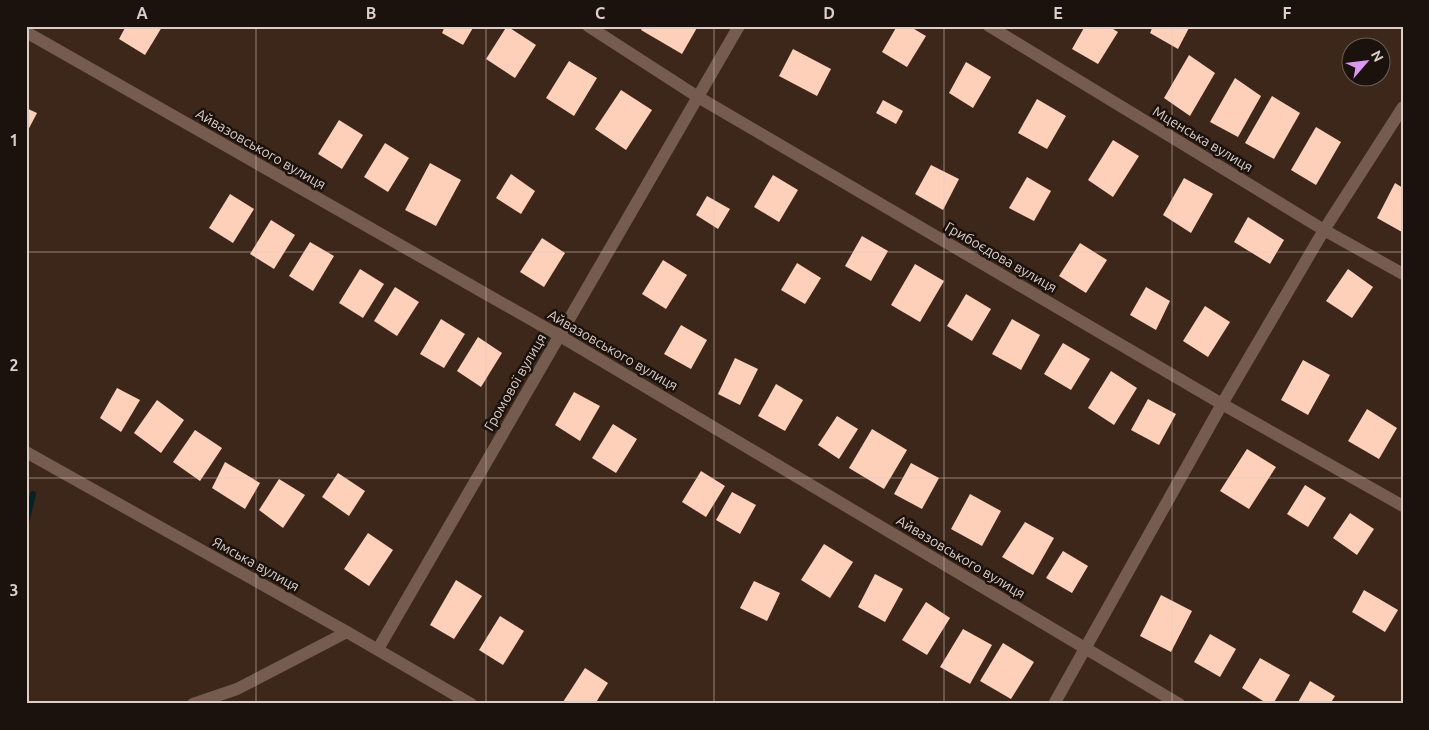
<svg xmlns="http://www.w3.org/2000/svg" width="1429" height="730" font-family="Ubuntu,sans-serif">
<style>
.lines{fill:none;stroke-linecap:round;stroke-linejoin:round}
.stream{stroke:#082123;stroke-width:6}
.building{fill:#ffd0b9}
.street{stroke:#765c4f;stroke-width:12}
.grid{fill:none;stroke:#ddcec7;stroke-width:1;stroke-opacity:0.55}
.labels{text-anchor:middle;stroke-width:5;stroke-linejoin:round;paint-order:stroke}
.street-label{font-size:14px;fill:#ddcec7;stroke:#1c120d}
.neatline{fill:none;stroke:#ddcec7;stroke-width:2}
.grid-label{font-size:16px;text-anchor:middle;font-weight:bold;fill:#ddcec7}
</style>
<rect width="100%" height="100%" fill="#3d271b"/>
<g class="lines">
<polyline class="stream" points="26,523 33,494"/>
</g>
<g class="building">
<polygon points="126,26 161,26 162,27 145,55 119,39"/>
<polygon points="445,26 474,26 463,45 442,33"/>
<polygon points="507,26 536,45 515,78 486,59"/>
<polygon points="643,26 698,26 682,54 641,30"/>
<polygon points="897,26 909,26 926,36 907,67 882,52"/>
<polygon points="1085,26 1108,26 1118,32 1098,64 1072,49"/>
<polygon points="1153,26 1190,26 1178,49 1150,33"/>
<polygon points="793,49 831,69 817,96 779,76"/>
<polygon points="1189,55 1215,73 1190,116 1164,98"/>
<polygon points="569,61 597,78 574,116 546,98"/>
<polygon points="966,62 991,77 973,108 949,93"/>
<polygon points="1235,78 1261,96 1238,137 1210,122"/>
<polygon points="621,90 652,110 626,150 595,129"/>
<polygon points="1272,96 1300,113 1274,159 1245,143"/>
<polygon points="1037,99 1066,116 1047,149 1018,133"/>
<polygon points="883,100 903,111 896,124 876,113"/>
<polygon points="26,108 37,113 26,134"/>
<polygon points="339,120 363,135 342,169 318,154"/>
<polygon points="1316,127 1341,142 1316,185 1291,170"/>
<polygon points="1113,140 1139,156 1113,197 1088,180"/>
<polygon points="385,143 409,158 388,192 364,177"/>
<polygon points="430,163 461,180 436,226 405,210"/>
<polygon points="931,165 959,179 943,210 915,194"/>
<polygon points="511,174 535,191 521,214 496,198"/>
<polygon points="773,175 798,190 779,222 754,207"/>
<polygon points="1027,177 1051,191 1034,221 1009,208"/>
<polygon points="1184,178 1213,194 1191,233 1163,215"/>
<polygon points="1395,183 1403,188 1402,232 1377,218"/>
<polygon points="230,194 254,209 233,243 209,228"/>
<polygon points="707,196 730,209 718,229 696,215"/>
<polygon points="1248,217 1284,240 1270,264 1234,242"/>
<polygon points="271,220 295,235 274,269 250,254"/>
<polygon points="862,236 888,251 871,281 845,266"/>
<polygon points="542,238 565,253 544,287 520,272"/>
<polygon points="310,242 334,256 313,291 289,276"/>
<polygon points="1080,243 1107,260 1086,293 1059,276"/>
<polygon points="663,260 687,275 666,309 642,294"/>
<polygon points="797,263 821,278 805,304 781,290"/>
<polygon points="915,264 944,281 920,322 891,305"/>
<polygon points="360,269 384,284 363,318 339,303"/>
<polygon points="1348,269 1373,287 1352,318 1326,301"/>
<polygon points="395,287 419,302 397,336 374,321"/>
<polygon points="1146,287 1170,301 1156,330 1130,315"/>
<polygon points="966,294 991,309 972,341 947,326"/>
<polygon points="1205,306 1230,322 1208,357 1183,341"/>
<polygon points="441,319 465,334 444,368 420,354"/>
<polygon points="1012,319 1040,335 1021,370 992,354"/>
<polygon points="681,325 707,340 691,369 664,354"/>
<polygon points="478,337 502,353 481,387 457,371"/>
<polygon points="1063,343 1090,359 1071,390 1044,374"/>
<polygon points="735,358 758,369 740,405 718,394"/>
<polygon points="1303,360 1330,375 1308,415 1281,400"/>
<polygon points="1111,371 1137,388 1114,425 1088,408"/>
<polygon points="776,384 803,400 785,431 758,416"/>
<polygon points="117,388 140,400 121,432 100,418"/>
<polygon points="574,392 600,406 580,441 555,425"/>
<polygon points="1148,399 1176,414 1159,445 1131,430"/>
<polygon points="157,400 184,420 161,453 134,433"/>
<polygon points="1367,409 1397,428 1379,459 1348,441"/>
<polygon points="837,416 858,429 839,459 818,445"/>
<polygon points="613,424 637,439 616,473 592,458"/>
<polygon points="872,429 907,450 884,489 849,468"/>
<polygon points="195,430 222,448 200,481 173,462"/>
<polygon points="1247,449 1276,467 1249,509 1220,491"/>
<polygon points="225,462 260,483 245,509 212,488"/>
<polygon points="911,463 939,478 922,509 894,494"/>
<polygon points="701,471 725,486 706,517 682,502"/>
<polygon points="338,473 365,491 349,516 322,497"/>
<polygon points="279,479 305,495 283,528 259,510"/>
<polygon points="1305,485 1326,498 1308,527 1287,514"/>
<polygon points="732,492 756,505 740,534 716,520"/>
<polygon points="970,494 1001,511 982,546 951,529"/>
<polygon points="1350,513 1374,529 1357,555 1333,538"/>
<polygon points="1025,522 1054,538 1033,575 1002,557"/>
<polygon points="368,533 393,550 369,586 344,569"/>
<polygon points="824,544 853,562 830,598 801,580"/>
<polygon points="1063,551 1088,566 1072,593 1046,578"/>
<polygon points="875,574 903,589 885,622 858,607"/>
<polygon points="456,580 482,596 454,639 430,625"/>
<polygon points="754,581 780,593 767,621 740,608"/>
<polygon points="1364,590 1398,610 1385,632 1352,612"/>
<polygon points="1161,595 1192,611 1171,652 1140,636"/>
<polygon points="926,602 950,618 927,655 902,640"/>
<polygon points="500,616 524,631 503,665 479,650"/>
<polygon points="963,629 992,645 970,684 940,667"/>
<polygon points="1210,634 1236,649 1220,677 1194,662"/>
<polygon points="1003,643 1034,662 1011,699 980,681"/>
<polygon points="1260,658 1290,675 1273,704 1268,704 1242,688"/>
<polygon points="585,668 608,683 595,704 566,704 563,702"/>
<polygon points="1310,681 1335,696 1330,704 1297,704"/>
</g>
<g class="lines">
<g class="street">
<polyline points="588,26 698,97 1222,404 1403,506"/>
<polyline points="989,26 1324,230 1403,274"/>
<polyline points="26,32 560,336 1179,704"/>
<polyline points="26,452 347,632 471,704"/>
<polyline points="378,649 739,26"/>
<polyline points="193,704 237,689 347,632"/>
<polyline points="1054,704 1222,404 1324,230 1403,107"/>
</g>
</g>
<path class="grid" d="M256,26V704M486,26V704M714,26V704M944,26V704M1172,26V704M26,252H1403M26,478H1403"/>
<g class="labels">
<g class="street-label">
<text transform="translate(1203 139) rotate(31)" y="5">Мценська вулиця</text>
<text transform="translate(261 149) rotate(30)" y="5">Айвазовського вулиця</text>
<text transform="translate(1001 257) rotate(30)" y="5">Грибоєдова вулиця</text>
<text transform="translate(613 350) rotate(30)" y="5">Айвазовського вулиця</text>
<text transform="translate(515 382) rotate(-60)" y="5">Громової вулиця</text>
<text transform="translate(961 557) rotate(31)" y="5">Айвазовського вулиця</text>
<text transform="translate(256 564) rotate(29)" y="5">Ямська вулиця</text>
</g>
</g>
<rect width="1429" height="730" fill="none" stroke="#1c120d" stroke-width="55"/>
<g transform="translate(1366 62) rotate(62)"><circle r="24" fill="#1c120d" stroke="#695d57"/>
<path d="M0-4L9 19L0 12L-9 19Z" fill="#db99f5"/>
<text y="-8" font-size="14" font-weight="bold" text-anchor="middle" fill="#ddcec7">N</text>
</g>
<rect x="28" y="28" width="1374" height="674" class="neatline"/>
<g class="grid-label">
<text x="142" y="19">A</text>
<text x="371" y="19">B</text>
<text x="600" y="19">C</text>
<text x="829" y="19">D</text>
<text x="1058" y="19">E</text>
<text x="1287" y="19">F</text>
<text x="14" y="146">1</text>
<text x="14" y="371">2</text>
<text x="14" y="596">3</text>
</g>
</svg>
